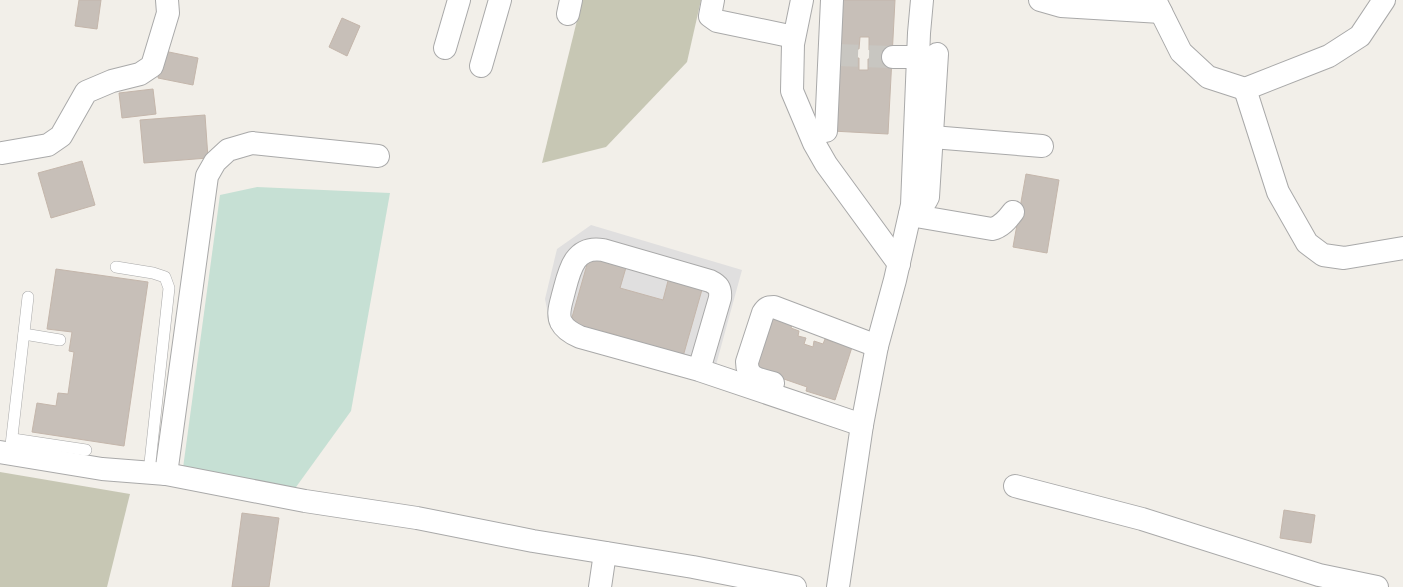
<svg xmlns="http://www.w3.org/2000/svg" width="1403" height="587" font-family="Helvetica,sans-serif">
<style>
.residential{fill:#e0dfdf}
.construction{fill:#c7c7b4}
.wetland{fill:#c6e0d4}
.building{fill:#c7bfb8;stroke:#c4b6ab;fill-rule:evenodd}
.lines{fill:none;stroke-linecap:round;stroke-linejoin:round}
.street-tunnel{stroke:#c8c6c1;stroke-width:22;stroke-dasharray:22 11;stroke-linecap:butt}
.lane-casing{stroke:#a9a9a9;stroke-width:12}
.street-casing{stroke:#a9a9a9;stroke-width:24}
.lane{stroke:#fff;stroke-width:11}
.street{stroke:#fff;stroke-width:22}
</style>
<rect width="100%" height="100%" fill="#f2efe9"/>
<polygon class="residential" points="591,225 742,270 716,365 817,417 551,329 545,299 557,249"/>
<g class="construction">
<polygon points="582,0 701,0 687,62 606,147 542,163"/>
<polygon points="0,472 130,494 107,587 0,587"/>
</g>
<polygon class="wetland" points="257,187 390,193 351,411 291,494 183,468 220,195"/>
<g class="building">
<polygon points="79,0 101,0 97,29 75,26"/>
<path d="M840,0H895L888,134L832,131ZM860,37H869V50H880V59H868V70H859V58H848V49H859Z"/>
<polygon points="342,18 360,26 347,56 329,47"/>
<polygon points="164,51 198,58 193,85 158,78"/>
<polygon points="153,89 156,114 122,118 119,93"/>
<polygon points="205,115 208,158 144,163 140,120"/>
<polygon points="82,161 95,205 51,218 38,173"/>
<polygon points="1026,174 1059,180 1047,253 1013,247"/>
<polygon points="590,254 627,264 620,288 663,300 669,277 703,286 682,360 615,341 617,335 602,331 600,337 569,328"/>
<polygon points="56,269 148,282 124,446 32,432 37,403 56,406 58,393 68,394 74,352 69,351 72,332 47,329"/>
<polygon points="769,317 792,325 791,328 799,331 798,336 806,338 804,344 813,347 814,341 823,344 825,339 833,342 835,338 853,344 835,400 806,391 807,387 752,368"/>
<polygon points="1284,510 1315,515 1311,543 1280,538"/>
<polygon points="242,513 279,518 269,587 232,587"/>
</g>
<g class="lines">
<polyline class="street-tunnel" points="836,55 893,57"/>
<g class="lane-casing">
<g id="lane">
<polyline points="116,267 153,273 165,277 169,288 149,472"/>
<polyline points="24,334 60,340"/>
<polyline points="13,439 86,450"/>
<polyline points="10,454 28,297"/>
</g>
</g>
<g class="street-casing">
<g id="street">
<polyline points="713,0 710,16 717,21 794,37"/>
<polyline points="802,0 793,44 792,91 814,143 826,164 899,264"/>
<polyline points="1040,0 1061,6 1161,12"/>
<polyline points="1155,0 1181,52 1208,77 1245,89 1329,56 1360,36 1384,0"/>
<polyline points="568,14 571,0"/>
<polyline points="445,48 459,0"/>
<polyline points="893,57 918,57"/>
<polyline points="481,66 500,0"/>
<polyline points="1245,89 1278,192 1307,243 1323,255 1344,258 1403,248"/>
<polyline points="826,131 832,0"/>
<polyline points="932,137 1042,146"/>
<polyline points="2,153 48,145 61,136 86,92 112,81 140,74 152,66 168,13 167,0"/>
<path d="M910,215C918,210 924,206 928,197L937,54"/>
<path d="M910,215L992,229C1001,227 1007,220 1013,212"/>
<path d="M699,370L720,298C721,288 718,285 710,281L603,250C573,245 569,273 563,295C561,303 557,314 561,322C565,330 573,334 580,337L699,370L862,425"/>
<path d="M773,383C759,379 747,379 747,362L763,313C766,308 768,307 774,307L877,346"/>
<polyline points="0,452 102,469 166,474 305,501 417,518 533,541 693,567 795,587"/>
<polyline points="166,474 207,176 215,162 228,150 252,143 378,156"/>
<polyline points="1015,486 1142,519 1319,575 1377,587"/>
<polyline points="600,587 605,553"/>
<polyline points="838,587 862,425 877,346 895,280 912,205 919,33 922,0"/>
</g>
</g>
<use href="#lane" class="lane"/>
<use href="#street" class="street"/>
</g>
</svg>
